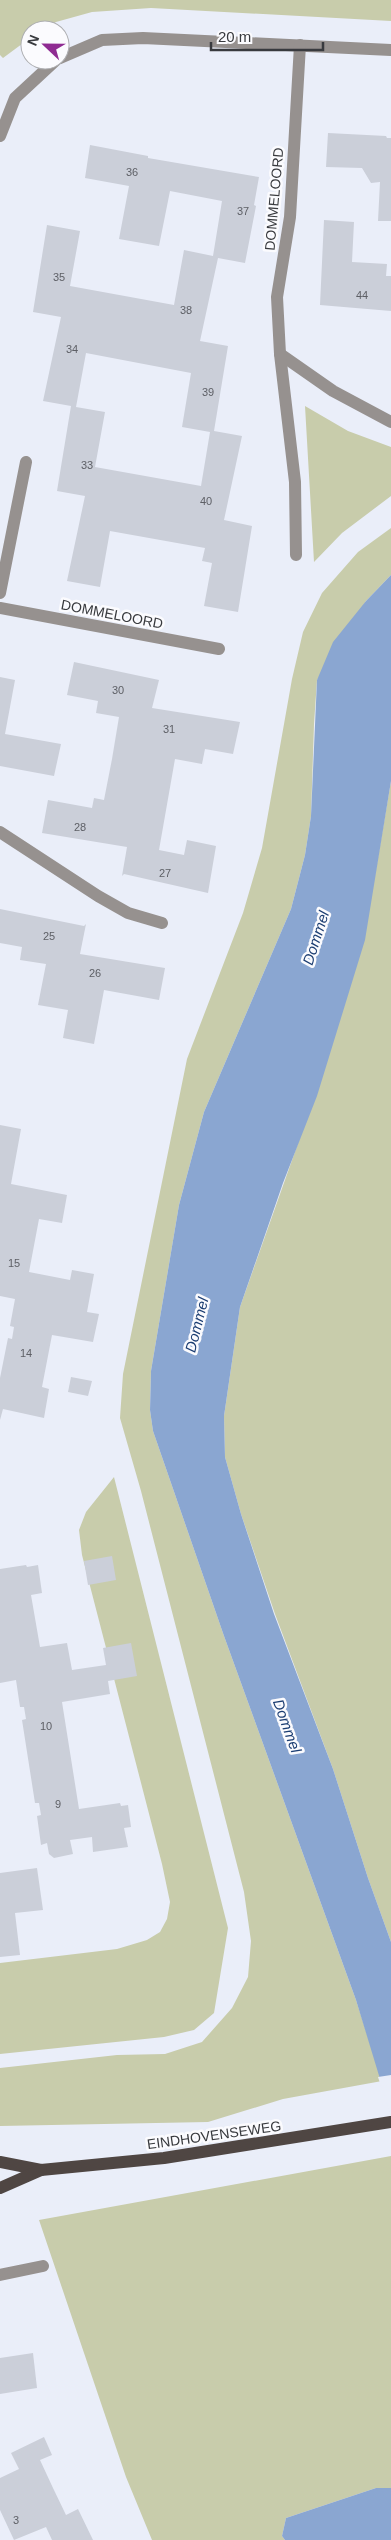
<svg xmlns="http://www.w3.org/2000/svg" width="391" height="2540" font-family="Arial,sans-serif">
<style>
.green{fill:#c8ccab}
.water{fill:#8aa6d1}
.pier{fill:#eaeef9}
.building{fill:#cbcfd9;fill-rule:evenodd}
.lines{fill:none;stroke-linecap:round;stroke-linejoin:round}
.minor{stroke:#96918f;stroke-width:12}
.major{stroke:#4f4643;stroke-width:12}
.labels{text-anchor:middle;stroke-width:5;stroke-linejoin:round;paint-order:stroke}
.number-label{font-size:11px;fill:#5d5f65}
.street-label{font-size:14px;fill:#383a3e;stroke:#fbfbfe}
.water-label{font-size:15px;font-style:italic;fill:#1b3d72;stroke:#fbfbfe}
</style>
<rect width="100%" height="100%" fill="#eaeef9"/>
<g class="green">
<polygon points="0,0 391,0 391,21 151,8 92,12 56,22 43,30 30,30 30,38 3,58 0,55"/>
<polygon points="305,406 348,431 391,447 391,496 342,533 314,562"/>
<polygon points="391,528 391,575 366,601 317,680 314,724 311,816 305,855 291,909 204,1112 179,1205 151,1371 150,1410 153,1431 224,1636 356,2000 382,2081 283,2099 208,2122 0,2126 0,2068 117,2055 165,2054 202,2042 232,2008 248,1977 251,1941 244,1892 141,1491 120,1418 123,1374 187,1059 243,913 262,848 292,679 303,632 322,593 358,552"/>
<polygon points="391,781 391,1942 368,1878 333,1769 275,1614 241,1514 225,1457 224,1416 240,1307 302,1132 375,875"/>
<polygon points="114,1477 228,1928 214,2013 194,2030 164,2037 0,2054 0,1963 117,1949 147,1940 160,1932 167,1919 170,1902 162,1864 82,1555 79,1530 86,1512"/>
<polygon points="391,2156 391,2488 376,2488 286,2518 282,2536 285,2540 152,2540 126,2477 39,2220"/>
</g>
<g class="water">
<polygon points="391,575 391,781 365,940 317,1096 283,1183 240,1307 224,1416 225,1457 241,1514 274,1614 333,1769 368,1878 391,1942 391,2115 356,2000 224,1636 153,1431 150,1410 151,1371 179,1205 204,1112 291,909 305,855 311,816 317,680 333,642 366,601"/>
<polygon points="376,2488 391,2488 391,2540 285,2540 282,2536 286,2518"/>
</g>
<polygon class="pier" points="391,2075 391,2117 378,2077"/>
<g class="building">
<polygon points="328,133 386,136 387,138 391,138 391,221 378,221 380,182 371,183 362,168 326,167"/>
<path d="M90,145L148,156V158L259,177L254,205L256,206L245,263L218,258L200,341L228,346L214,431L242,436L224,520L252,526L238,612L204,606L212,563L202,561L205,548L110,531L100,587L67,581L85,496L57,491L71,406L43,401L61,317L33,312L47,225L80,231L70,286L174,305L184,250L213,256L222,201L170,191L159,246L119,239L129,186L85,178ZM86,353L191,373L182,427L210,432L201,486L95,467L105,412L76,407Z"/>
<polygon points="324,220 354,222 352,262 387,264 386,276 391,276 391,311 320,305"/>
<polygon points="74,662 159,680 152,708 240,722 233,754 205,749 202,764 175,759 159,850 184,855 187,840 216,846 208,893 124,874 122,876 127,847 42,833 48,800 92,808 94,798 104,800 112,759 119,717 96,713 98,701 67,695"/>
<polygon points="0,677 15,680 5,734 61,744 54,776 0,766"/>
<polygon points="0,909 84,926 86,924 80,954 165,968 159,1000 104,990 94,1044 63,1038 68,1010 38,1005 46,964 20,960 22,947 0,943"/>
<polygon points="0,1125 21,1129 11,1184 67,1195 62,1223 39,1219 29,1272 70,1280 72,1270 94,1274 87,1312 99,1314 93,1342 52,1335 42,1387 49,1389 44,1418 3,1409 0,1420 0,1378 8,1338 12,1339 14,1327 10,1326 15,1299 0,1296"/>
<polygon points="71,1377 92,1381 88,1396 68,1392"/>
<polygon points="112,1556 116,1580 88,1585 84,1561"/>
<polygon points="26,1565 27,1567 38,1565 42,1593 31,1595 40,1647 67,1643 72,1670 106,1665 103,1648 131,1643 137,1676 108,1681 110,1694 62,1702 79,1809 120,1803 121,1806 128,1805 131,1827 124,1828 128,1847 93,1852 92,1837 70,1840 73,1854 54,1858 49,1854 47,1843 41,1845 37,1816 41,1815 39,1803 35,1803 22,1720 26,1719 24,1707 20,1707 16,1680 0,1683 0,1569"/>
<polygon points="37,1868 43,1910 15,1913 20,1955 0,1957 0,1873"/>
<polygon points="33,2353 37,2388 0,2394 0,2358"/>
<polygon points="44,2437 52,2455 40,2460 53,2488 66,2515 78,2509 93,2540 52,2540 46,2527 14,2540 0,2510 0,2478 19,2469 11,2453"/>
</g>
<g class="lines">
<g class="minor">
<polyline points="60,58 102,40 143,38 391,50"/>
<polyline points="0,136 15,98 56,60"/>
<polyline points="280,354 333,391 391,422"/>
<polyline points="296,555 295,482 280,354 277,297 290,217 300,45"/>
<polyline points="0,593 26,462"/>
<polyline points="0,608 219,649"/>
<polyline points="0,832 98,896 128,913 162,923"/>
<polyline points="0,2275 43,2266"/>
</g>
<g class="major">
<polyline points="0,2162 41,2170 164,2158 391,2122"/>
<polyline points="0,2188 41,2170"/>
</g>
</g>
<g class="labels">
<g class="number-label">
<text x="132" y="176">36</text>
<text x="243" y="215">37</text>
<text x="59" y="281">35</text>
<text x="362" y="299">44</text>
<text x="186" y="314">38</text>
<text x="72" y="353">34</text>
<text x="208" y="396">39</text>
<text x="87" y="469">33</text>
<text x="206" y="505">40</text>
<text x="118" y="694">30</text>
<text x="169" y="733">31</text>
<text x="80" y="831">28</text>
<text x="165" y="877">27</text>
<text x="49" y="940">25</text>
<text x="95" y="977">26</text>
<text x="14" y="1267">15</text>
<text x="26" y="1357">14</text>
<text x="46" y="1730">10</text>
<text x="58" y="1808">9</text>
<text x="16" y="2524">3</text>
</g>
<g class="street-label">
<text transform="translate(274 199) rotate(-85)" y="5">DOMMELOORD</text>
<text transform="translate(112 614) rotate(11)" y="5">DOMMELOORD</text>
<text transform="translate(214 2135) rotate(-8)" y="5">EINDHOVENSEWEG</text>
</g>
<g class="water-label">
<text transform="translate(316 938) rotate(-72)" y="5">Dommel</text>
<text transform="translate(197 1325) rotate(-76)" y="5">Dommel</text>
<text transform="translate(287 1726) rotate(70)" y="5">Dommel</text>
</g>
</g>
<g transform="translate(45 45) rotate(292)"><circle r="24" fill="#fbfbfe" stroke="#adaeb1"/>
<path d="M0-4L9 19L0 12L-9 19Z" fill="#8f2b92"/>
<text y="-8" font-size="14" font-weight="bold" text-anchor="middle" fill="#383a3e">N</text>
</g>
<path d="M211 42v8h112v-8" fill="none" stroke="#383a3e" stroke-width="2.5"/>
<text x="218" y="42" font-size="15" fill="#383a3e" stroke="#fbfbfe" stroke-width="4" paint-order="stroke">20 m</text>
</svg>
